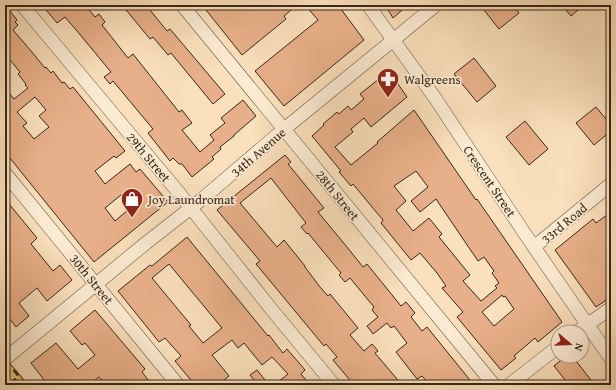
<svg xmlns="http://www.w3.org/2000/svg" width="616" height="390" font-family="'Gentium Book Plus',serif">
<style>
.building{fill:#e8b08a;stroke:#372718;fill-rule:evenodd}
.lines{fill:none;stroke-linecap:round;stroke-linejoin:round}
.minor-casing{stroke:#685541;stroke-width:14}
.major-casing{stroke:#372718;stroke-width:18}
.minor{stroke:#fcebd3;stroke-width:13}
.major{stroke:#edc07e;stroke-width:16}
.rail{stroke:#372718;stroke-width:3;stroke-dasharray:7 7;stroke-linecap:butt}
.labels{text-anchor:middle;stroke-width:3.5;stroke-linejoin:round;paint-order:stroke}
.poi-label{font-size:13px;fill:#372718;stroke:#fcebd3;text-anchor:start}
.street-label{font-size:13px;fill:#372718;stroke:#fcebd3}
</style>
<rect width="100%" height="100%" fill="#fae0bc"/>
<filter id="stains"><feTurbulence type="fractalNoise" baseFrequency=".005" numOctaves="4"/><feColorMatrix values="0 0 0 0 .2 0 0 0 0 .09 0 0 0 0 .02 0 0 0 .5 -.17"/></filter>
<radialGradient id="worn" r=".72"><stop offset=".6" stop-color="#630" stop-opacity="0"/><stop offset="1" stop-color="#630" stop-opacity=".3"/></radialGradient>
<g class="building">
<path d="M5,5L17,20L15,22L18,25L13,30L31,51L45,68L46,67L51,73L53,71L62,83L64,82L70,89L73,87L125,151L116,158L114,156L95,171L105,184L130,164L136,172L140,169L168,202L94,262L5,152V88L14,99L28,88L25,85L26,84L18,74L20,72L5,54ZM35,97L46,110L39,116L49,127L34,139L23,126L27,123L17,112ZM126,191L136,203L115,221L105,208Z"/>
<polygon points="42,5 85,5 95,17 99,14 105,22 102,25 128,58 133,54 179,112 182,110 192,123 182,130 200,152 214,140 210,135 225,123 221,118 243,100 256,116 234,135 234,136 220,147 221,149 212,157 214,159 192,177 182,164 179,164 173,158 170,161 148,133 153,129 113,81 110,84 104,77 111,72 77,31 65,17 57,23"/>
<polygon points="122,5 146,5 167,31 170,29 225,94 213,104 171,53 168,55 153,37 150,39"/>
<polygon points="202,5 297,5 284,16 286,19 242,55"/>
<polygon points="305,5 338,5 364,40 284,106 255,71 318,20"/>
<polygon points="385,5 408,5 393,18"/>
<polygon points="480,5 513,5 519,13 499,29"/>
<polygon points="562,5 584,5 571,16"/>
<polygon points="474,58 496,86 477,102 454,74"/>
<path d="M389,71L407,97L371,127L364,118L351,129L353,132L335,147L351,165L378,143L377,142L414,110L476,200L477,199L562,322L538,342L535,338L514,356L516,358L501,370L457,317L463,312L442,288L446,286L437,273L420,253L411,260L381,223L383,220L377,213L353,184L351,186L339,172L341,171L312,136L324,125L323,124L337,112L339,114L348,106L351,110L364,99L360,94ZM416,171L428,187L411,201L420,212L436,199L478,261L484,257L494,271L492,273L499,283L495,286L497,288L481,301L463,281L470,275L439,237L442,234L429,218L413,231L396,210L406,201L394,186ZM502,295L503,297L505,296L514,309L494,326L482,312Z"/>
<polygon points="596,107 611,125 611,131 594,145 576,123"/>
<polygon points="525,121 548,149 529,165 506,137"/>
<polygon points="285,155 291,162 288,164 324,208 318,212 347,247 363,267 367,264 401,306 406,302 415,313 411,317 422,331 427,327 474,385 458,385 455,382 451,385 449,381 444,385 430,385 422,376 417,379 396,352 407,343 394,326 391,328 387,323 373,334 367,326 378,317 372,310 374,307 350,278 345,282 339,275 341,273 336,267 308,233 307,234 301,227 306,223 271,178 240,203 277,247 284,240 305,266 305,267 320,287 328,296 330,294 358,328 350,335 364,351 372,344 378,351 375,353 402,385 354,385 333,360 337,357 326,344 324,346 256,264 260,261 217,210"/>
<polygon points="5,199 37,238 31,244 53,271 60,265 72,280 47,301 37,288 19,303 29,316 16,327 5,313"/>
<polygon points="611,212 611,297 596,307 555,250 593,219 596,223"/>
<path d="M187,237L268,336L269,335L283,353L287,349L300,364L305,370L301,374L310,385H274L288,374L272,357L262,365L244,343L238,348L232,340L212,355L229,376L218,385H195L175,361L181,356L165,338L159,342L118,291L150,265L152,266ZM169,264L222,328L203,343L189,326L191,325L152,278Z"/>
<polygon points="95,310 145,369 142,372 152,385 105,385 99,377 89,385 48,385 31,363 56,343 78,369 95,355 85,343 82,345 70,331"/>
<polygon points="566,356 581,356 576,361 595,385 569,385 554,366"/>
<polygon points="257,370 269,385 258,385 250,375"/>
</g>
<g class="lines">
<g class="minor-casing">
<g id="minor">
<polyline points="22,5 179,193 272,310 334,385"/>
<polyline points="182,5 494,385"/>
<polyline points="368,5 435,98 523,231 611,359"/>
<polyline points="5,173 178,385"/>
<polyline points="534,247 611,184"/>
<polyline points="577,332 611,308"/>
<polyline points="5,359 146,243 201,200 277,135 436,5"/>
<polyline points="509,385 558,347"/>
</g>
</g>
<g class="major-casing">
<polyline id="major" points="5,371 17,385"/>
</g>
<use href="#minor" class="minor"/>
<use href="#major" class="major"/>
<g class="rail">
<polyline points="5,359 26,385"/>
<polyline points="5,368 19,385"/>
<polyline points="5,378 11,385"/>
</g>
</g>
<defs>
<g id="pharmacy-pin" transform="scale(1.15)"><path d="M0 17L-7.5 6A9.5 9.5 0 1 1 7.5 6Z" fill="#8f2418" stroke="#fcebd3"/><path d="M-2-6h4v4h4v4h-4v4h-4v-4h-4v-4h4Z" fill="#fff"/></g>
<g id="shop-pin" transform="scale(1.15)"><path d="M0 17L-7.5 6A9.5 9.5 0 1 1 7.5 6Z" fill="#8f2418" stroke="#fcebd3"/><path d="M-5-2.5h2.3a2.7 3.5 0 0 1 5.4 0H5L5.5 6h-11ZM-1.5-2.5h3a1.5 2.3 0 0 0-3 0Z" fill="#fff"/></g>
</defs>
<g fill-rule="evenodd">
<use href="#pharmacy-pin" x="388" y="79"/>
<use href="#shop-pin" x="132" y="199"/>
</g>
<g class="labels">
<g class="poi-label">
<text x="404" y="84">Walgreens</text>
<text x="148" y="204">Joy Laundromat</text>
</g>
<g class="street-label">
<text transform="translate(258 152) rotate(-41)" y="5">34th Avenue</text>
<text transform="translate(149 157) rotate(50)" y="5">29th Street</text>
<text transform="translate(490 181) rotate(56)" y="5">Crescent Street</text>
<text transform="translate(338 195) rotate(51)" y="5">28th Street</text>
<text transform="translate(564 223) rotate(-40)" y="5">33rd Road</text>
<text transform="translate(92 279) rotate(51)" y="5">30th Street</text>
</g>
</g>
<rect width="616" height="390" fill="none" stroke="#fae0bc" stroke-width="20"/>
<rect x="6" y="6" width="604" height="378" fill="none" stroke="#372718" stroke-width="2"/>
<rect x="10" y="10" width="596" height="370" fill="none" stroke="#372718"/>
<g transform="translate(570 344) rotate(109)"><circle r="19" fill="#fcebd3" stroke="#ad9d88"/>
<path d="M0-3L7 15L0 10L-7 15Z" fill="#8f2418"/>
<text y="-6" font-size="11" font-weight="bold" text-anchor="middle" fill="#372718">N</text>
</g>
<rect width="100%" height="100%" filter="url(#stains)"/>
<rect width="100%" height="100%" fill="url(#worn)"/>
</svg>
